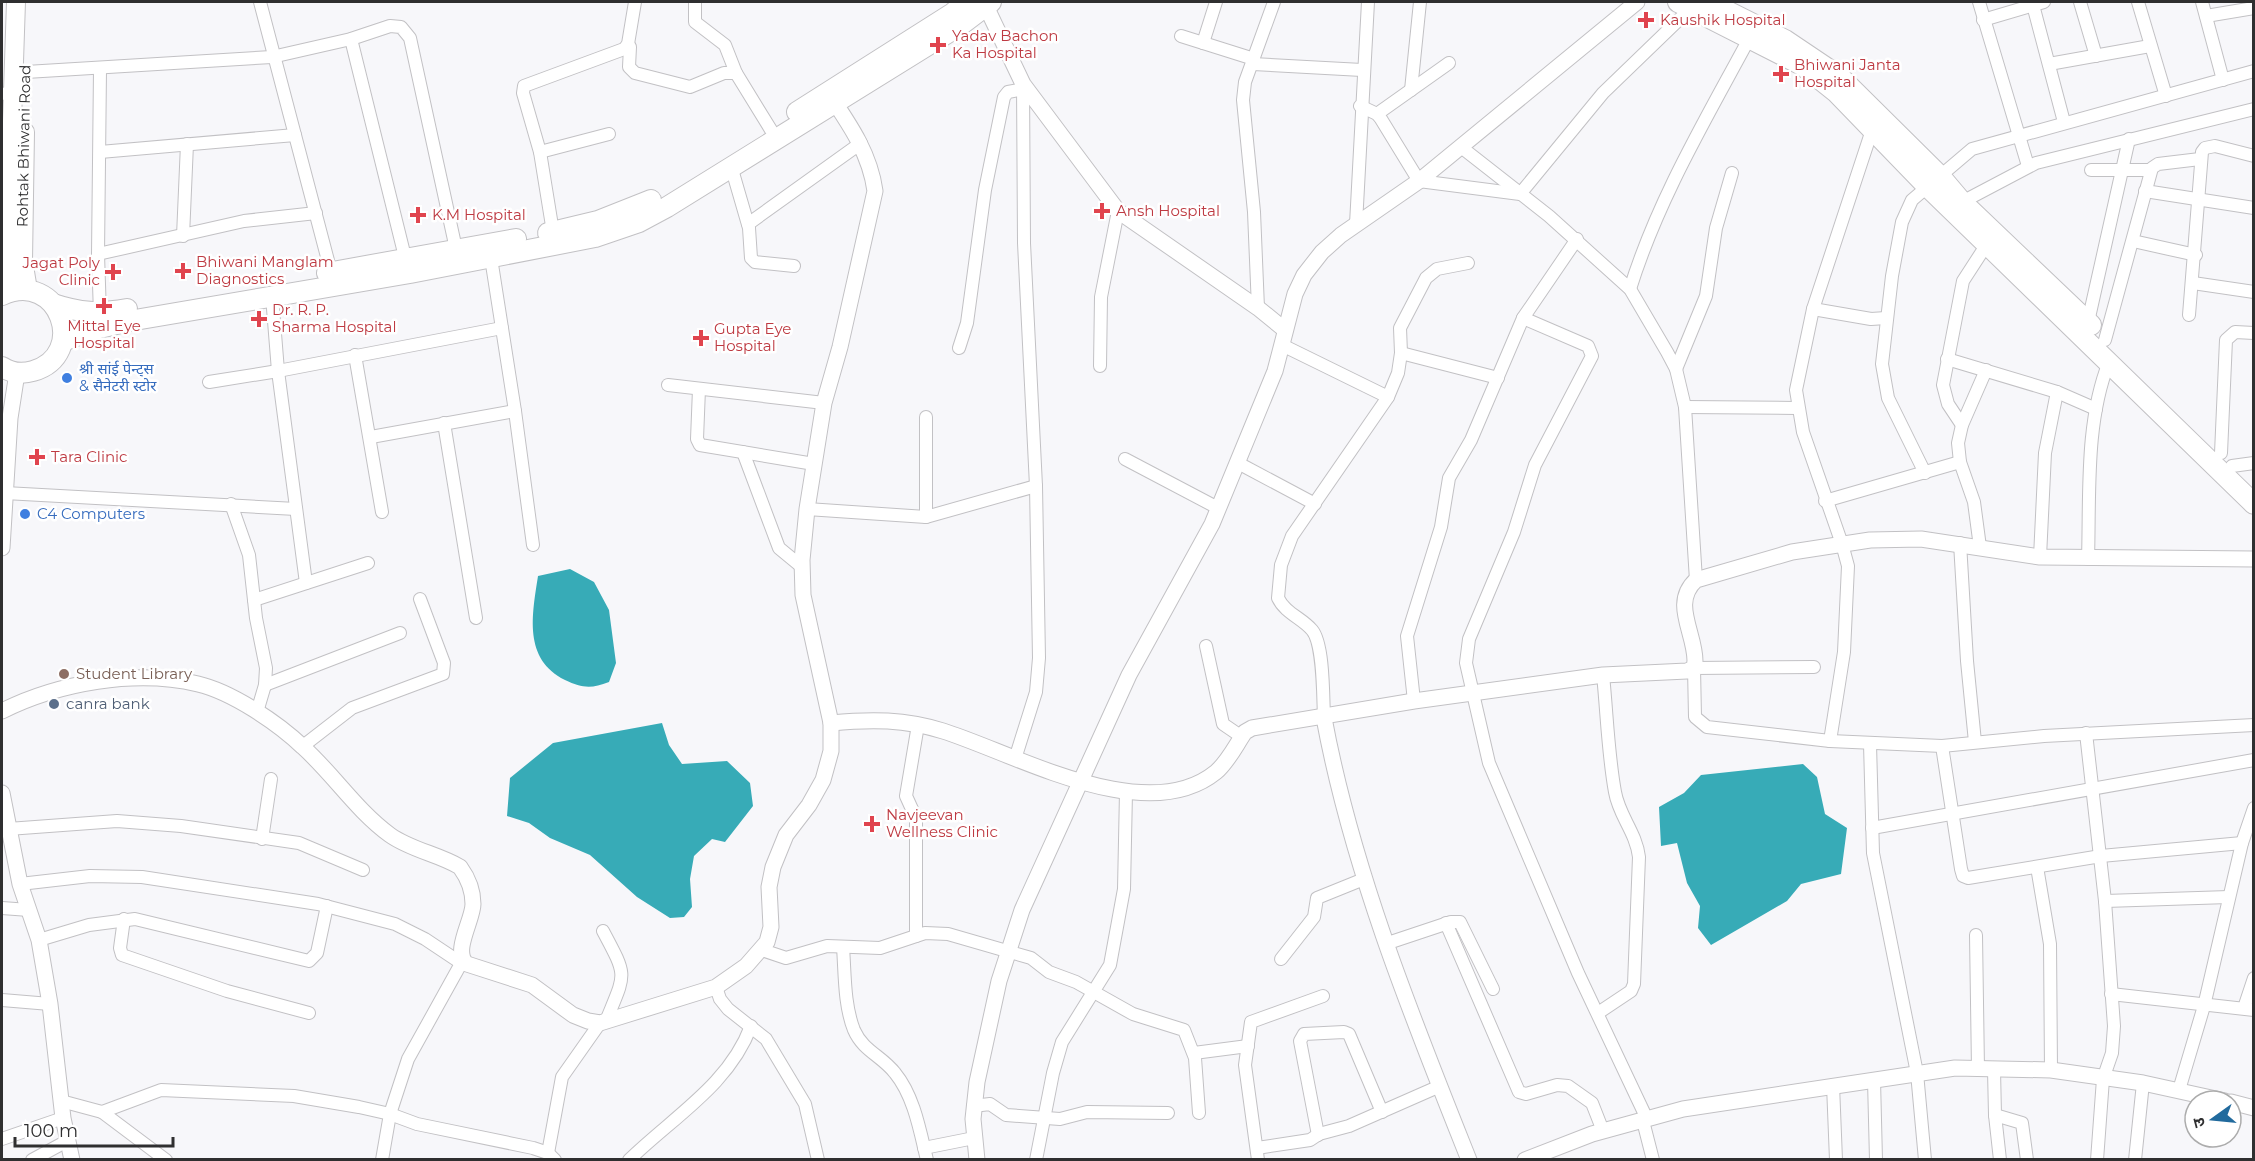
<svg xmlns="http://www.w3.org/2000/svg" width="2255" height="1161" font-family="Montserrat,'Noto Sans Devanagari',sans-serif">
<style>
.water{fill:#37abb7}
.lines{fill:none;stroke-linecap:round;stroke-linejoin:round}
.minor-casing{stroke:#c2c1c4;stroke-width:14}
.tertiary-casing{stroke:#c2c1c4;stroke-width:17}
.secondary-casing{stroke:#c2c1c4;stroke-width:20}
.primary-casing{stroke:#c2c1c4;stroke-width:22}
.minor{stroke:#fff;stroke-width:12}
.tertiary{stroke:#fff;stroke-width:15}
.secondary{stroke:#fff;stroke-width:18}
.primary{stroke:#fff;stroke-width:20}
.health-dot{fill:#e0444e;stroke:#fff;stroke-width:2}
.shop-dot{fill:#3f7fe0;stroke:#fff;stroke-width:2}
.education-dot{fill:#8d6e63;stroke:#fff;stroke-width:2}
.service-dot{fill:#5c6f8a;stroke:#fff;stroke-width:2}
.labels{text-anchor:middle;stroke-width:5;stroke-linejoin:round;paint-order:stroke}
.health-label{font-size:15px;fill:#be3a42;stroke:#fff;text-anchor:start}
.street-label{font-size:15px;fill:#2f2f30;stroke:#fff}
.shop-label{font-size:15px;fill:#366cbe;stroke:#fff;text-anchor:start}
.education-label{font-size:15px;fill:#785e54;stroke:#fff;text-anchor:start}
.service-label{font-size:15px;fill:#4e5e75;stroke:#fff;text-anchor:start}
</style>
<rect width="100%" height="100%" fill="#f7f7fa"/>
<g class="water">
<path d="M570,569L594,582L609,610L616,663L609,682C591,689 582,688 565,680C523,659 532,615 538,576Z"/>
<polygon points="662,723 669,745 682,764 727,761 750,783 753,806 725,842 712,839 694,856 690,879 692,907 684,917 670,918 637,897 590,855 550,838 529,823 507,816 510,778 553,743"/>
<polygon points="1803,764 1817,777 1825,814 1847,828 1841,874 1801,884 1787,901 1711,945 1698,928 1700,906 1687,883 1677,843 1661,846 1659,807 1684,793 1701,775"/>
</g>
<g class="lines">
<g class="minor-casing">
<g id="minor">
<polyline points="260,2 331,272"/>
<polyline points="695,2 695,22 725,45 736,73"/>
<polyline points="1979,2 2028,166"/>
<polyline points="2080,2 2096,56"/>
<polyline points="2138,2 2166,96"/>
<polyline points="2202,2 2223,80"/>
<polyline points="2033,5 2064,122"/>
<polyline points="2206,16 2254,8"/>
<polyline points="1983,20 2044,2"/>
<polyline points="1181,36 1254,59"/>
<polyline points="351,39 407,265"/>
<polyline points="1203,43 1216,2"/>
<polyline points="628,44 630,47 629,67 635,73 690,87 724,73 736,73 771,130"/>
<polyline points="1253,64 1362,70"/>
<polyline points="2049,64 2150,46"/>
<polyline points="26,72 272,57 351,39 390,26 401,27 410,38 456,249"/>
<polyline points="1411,90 1420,2"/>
<polyline points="2,94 25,89"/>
<polyline points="1360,106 1377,114 1381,119 1419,181 1520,194 1603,93 1690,9"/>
<polyline points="1377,114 1449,63"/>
<polyline points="1461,147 1549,216 1630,289 1667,352 1676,369 1685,407 1696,580"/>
<polyline points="100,152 295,135"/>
<polyline points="540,152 609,134"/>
<polyline points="731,166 749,228 751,258 755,262 794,266"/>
<polyline points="2091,170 2150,170"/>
<polyline points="2145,191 2254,208"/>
<polyline points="1962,202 2036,163 2254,109"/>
<polyline points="748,224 861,143"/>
<polyline points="1356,224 1368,2"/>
<polyline points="553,232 540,152 523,93 524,86 624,49 628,44 635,2"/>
<polyline points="183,236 187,144"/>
<polyline points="1577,239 1523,318 1588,346 1592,356 1535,465 1514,532 1469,639 1466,663 1489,763 1578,973 1647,1119"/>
<polyline points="2133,241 2196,255"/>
<polyline points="98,254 244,221 316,213"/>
<polyline points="491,258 515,411 533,545"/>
<polyline points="2193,283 2254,292"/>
<path d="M1630,289C1658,199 1706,119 1750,37"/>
<polyline points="272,296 278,371 306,583"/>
<polyline points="1258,308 1254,212 1243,100 1245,82 1274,2"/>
<polyline points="1813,309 1871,319 1886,318"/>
<polyline points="100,314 98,254 100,70"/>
<polyline points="2189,315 2202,152 2205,148 2215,146 2254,156"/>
<polyline points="2088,322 2129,139"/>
<polyline points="2105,340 2152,168 2158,164 2200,159"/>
<polyline points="1282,345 1388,397"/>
<polyline points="959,348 967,323 985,190 1004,97 1008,92 1024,89"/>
<polyline points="1401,353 1400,328 1426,278 1437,269 1468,263"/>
<polyline points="355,355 382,512"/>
<polyline points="1947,359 2057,392 2096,409"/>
<polyline points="1100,366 1101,297 1118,211"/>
<polyline points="1676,369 1706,296 1716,228 1732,173"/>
<polyline points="209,382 278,371 502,328"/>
<polyline points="668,385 824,403"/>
<polyline points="699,389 697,439 700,445 814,464"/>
<polyline points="1685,407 1797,408"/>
<polyline points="444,423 476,618"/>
<polyline points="1962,425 1948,404 1943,385 1963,281 1987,244"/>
<polyline points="371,437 515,411"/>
<polyline points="743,452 779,548 802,567"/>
<polyline points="2221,453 2226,340 2235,332 2254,333"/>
<polyline points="1125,459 1218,508"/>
<polyline points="1238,463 1315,504"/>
<polyline points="2232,466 2254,463"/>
<polyline points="1925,473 1888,398 1882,364 1892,276 1902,222 1912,200 1972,149 2254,71"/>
<polyline points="5,493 296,509"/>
<polyline points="1825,501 1960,462"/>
<polyline points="231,504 249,555 256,618 266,668 265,685 257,712"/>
<polyline points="807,509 926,517 1036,486"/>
<polyline points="926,517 926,417"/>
<polyline points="1960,543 1967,661 1975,742"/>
<polyline points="1980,547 1974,502 1960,462 1958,443 1962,425 1986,370"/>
<polyline points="2040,557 2045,453 2057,392"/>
<path d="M2088,559C2090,495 2085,422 2109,362"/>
<polyline points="254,600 368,563"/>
<polyline points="1206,646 1223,724 1242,737"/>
<polyline points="1814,667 1694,668 1695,717 1707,727 1830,741 1844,652 1848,566 1842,544 1803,432 1796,390 1813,309 1873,127"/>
<polyline points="265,685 400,633"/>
<polyline points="1414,701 1407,636 1441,527 1449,478 1471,440 1523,318"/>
<path d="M1324,718C1323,698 1324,644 1312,630C1302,618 1285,613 1278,598L1281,565L1292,536L1388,397L1398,373L1401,353L1498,378"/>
<polyline points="2086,733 2105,901 2114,1026 2112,1053 2103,1079 2097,1160"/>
<polyline points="1830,741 1942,746 2044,736 2254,725"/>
<polyline points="1870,744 1873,853 1917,1073 1925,1160"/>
<polyline points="303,746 352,708 443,674 444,663 420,599"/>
<polyline points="1942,746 1961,869 1963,876 1968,878 2101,856 2242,843"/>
<polyline points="1015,759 1036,692 1039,658 1036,486 1024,243 1023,84"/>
<polyline points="1872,828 2254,760"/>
<polyline points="8,829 117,821 181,826 299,843 363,870"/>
<polyline points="262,839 271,779"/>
<polyline points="2037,867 2050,944 2051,1070"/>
<polyline points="20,884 90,876 142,877 318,904 395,924 425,939 461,963"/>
<polyline points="2105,901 2229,897"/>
<polyline points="2,908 29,910"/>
<polyline points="124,919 120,948 122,955 227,991 309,1013"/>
<polyline points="1446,923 1519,1092 1526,1094 1557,1085 1568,1086 1592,1103 1603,1131"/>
<path d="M603,931C628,978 626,972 606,1021"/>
<polyline points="1976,935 1978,1069"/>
<polyline points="916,936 916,818 906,796 918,725"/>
<polyline points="39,940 89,925 135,919 309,961 317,953 327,906"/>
<polyline points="1388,943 1451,922 1460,922 1493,989"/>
<path d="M843,947C845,974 844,1005 854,1030C863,1051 882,1056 895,1073C914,1096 920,1131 927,1160"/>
<polyline points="762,950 786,958 827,946 880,948 925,933 948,934 1031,958 1049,972 1076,982 1133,1014 1184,1030 1195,1058 1199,1113"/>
<polyline points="1281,959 1314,917 1317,898 1364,879"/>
<polyline points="716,987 720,999 728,1009 766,1039 805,1104 818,1160"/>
<polyline points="2111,994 2254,1010"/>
<polyline points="2,1000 50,1004"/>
<polyline points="2244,1008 2254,978"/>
<path d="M1598,1013L1631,991L1634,984L1639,857C1636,832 1619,816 1615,792C1608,754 1607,714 1603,675"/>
<polyline points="1194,1053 1248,1046"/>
<polyline points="1994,1070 1995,1115 2022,1123 2027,1160"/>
<polyline points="1874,1080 1876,1160"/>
<polyline points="1833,1085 1836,1160"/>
<polyline points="2179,1090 2204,1006 2242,843 2254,808"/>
<polyline points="61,1101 102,1112 161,1090 294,1096 359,1107 390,1114 417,1124 533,1148 548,1153 555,1160"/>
<polyline points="973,1106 990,1104 1006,1115 1060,1119 1087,1112 1168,1113"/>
<polyline points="102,1112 166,1160"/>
<polyline points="1995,1115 2000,1160"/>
<polyline points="1643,1121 1653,1160"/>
<polyline points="1318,1135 1300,1041 1304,1034 1344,1032 1349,1034 1382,1112"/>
<polyline points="2,1139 63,1118"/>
<polyline points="924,1148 974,1138"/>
<polyline points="1257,1148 1310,1140 1319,1134 1349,1126 1440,1086"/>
<polyline points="548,1153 562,1077 600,1023"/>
<polyline points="32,1160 67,1141"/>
<polyline points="382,1160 390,1114 408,1059 463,960"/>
<path d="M629,1160C673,1117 729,1085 751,1026"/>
<polyline points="1036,1160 1053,1073 1062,1042 1110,965 1124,889 1126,792"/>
<polyline points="1258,1160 1245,1065 1251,1022 1323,996"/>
<polyline points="2135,1160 2143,1083"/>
</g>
</g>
<g class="tertiary-casing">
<g id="tertiary">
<polyline points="984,2 1023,84 1118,211 1258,308 1285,330"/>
<polyline points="2,548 10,418 17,373"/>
<path d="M2,711C58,683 135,669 198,684C232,692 278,723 303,747C334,775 356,810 390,835C411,850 438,854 460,867C468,878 473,890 473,904C473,920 452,952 467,964L532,985L573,1015L588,1021L600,1023L716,987L746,966L767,942L771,927L769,887L773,867L786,835L809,805L823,780L831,751V723L803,595L802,560L807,509L824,403L840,347L875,191C870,154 850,125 829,94"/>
<path d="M1324,718C1352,869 1412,1017 1469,1160"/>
<path d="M831,723C871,719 905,719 943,731C1016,754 1146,829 1216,772C1228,762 1236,745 1245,732L1252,728L1414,701L1603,675L1687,671L1694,668L1695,661C1695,632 1671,603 1696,580L1792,552L1870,540L1921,539L2040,557L2254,559"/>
<polyline points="2,793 20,884 39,940 50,1004 63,1118 72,1160"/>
<polyline points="2231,1102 2254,1108"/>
<polyline points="977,1160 973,1119 977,1082 999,981 1022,910 1129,675 1212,524 1275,371 1295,294 1304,275 1322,252 1341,235 1419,181 1637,2"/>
<polyline points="1525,1160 1592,1134 1683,1109 1955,1068 2051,1070 2143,1083 2225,1101"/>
</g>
</g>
<g class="secondary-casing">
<g id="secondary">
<polyline points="25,132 23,260 28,290"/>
<polyline points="11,291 8,241 16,2"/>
</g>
</g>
<g class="primary-casing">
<g id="primary">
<polyline points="1678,2 1802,65 1837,93 1927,186 2254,504"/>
<polyline points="1709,2 1785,40 1840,77 1940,176 1962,202 2091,325"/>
<polyline points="797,112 953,13 966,2"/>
<polyline points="548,233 598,221 651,200"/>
<polyline points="327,273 516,239"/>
<path d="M2,295C60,269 89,355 33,371C23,374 11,373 2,367"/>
<path d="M53,304C80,313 99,314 127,309"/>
<polyline points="63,341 91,330 129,321 410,273 595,237 639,222 667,207 962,24 991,2"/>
</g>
</g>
<use href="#minor" class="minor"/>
<use href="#tertiary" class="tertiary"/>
<use href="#secondary" class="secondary"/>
<use href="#primary" class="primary"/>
</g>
<g class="health-dot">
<path d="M1643 11h6v6h6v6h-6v6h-6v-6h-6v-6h6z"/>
<path d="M935 36h6v6h6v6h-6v6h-6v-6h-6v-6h6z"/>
<path d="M1778 65h6v6h6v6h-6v6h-6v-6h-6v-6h6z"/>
<path d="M1099 202h6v6h6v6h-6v6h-6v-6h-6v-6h6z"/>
<path d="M415 206h6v6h6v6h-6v6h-6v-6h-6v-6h6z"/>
<path d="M180 262h6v6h6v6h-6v6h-6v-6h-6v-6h6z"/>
<path d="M110 263h6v6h6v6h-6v6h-6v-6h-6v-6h6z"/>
<path d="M101 297h6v6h6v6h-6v6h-6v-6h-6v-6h6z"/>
<path d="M256 310h6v6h6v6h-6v6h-6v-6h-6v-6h6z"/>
<path d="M698 329h6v6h6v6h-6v6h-6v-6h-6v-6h6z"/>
<path d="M34 448h6v6h6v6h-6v6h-6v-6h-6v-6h6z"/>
<path d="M869 815h6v6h6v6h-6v6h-6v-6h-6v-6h6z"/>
</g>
<g class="shop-dot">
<circle cx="67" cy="378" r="6"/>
<circle cx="25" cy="514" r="6"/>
</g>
<circle class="education-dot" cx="64" cy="674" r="6"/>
<circle class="service-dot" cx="54" cy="704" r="6"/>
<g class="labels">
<g class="health-label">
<text x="1660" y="25">Kaushik Hospital</text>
<text x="952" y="41">Yadav Bachon<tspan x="952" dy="17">Ka Hospital</tspan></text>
<text x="1794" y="70">Bhiwani Janta<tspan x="1794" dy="17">Hospital</tspan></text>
<text x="1116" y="216">Ansh Hospital</text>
<text x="432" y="220">K.M Hospital</text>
<text x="196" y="267">Bhiwani Manglam<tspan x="196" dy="17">Diagnostics</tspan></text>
<text x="100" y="268" text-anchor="end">Jagat Poly<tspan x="100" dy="17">Clinic</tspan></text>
<text x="272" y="315">Dr. R. P.<tspan x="272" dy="17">Sharma Hospital</tspan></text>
<text x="104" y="331" text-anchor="middle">Mittal Eye<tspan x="104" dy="17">Hospital</tspan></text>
<text x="714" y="334">Gupta Eye<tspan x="714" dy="17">Hospital</tspan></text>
<text x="51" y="462">Tara Clinic</text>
<text x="886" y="820">Navjeevan<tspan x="886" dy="17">Wellness Clinic</tspan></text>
</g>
<g class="street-label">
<text transform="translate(24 146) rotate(-89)" y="5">Rohtak Bhiwani Road</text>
</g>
<g class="shop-label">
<text x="79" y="374">श्री सांई पेन्ट्स<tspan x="79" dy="17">&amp; सैनेटरी स्टोर</tspan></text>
<text x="37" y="519">C4 Computers</text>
</g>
<g class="education-label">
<text x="76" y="679">Student Library</text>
</g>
<g class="service-label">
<text x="66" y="709">canra bank</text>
</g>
</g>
<rect width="2255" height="1161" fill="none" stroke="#2f2f30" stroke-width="6"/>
<g transform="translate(2213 1119) rotate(255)"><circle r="28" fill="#ffffff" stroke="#acacac" stroke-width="1.5"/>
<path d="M0-4.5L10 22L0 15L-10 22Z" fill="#216a9d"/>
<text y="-9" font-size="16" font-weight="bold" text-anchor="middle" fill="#2f2f30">उ</text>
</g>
<path d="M15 1137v9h158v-9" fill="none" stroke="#2f2f30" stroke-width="3"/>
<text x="24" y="1137" font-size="18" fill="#2f2f30" stroke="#ffffff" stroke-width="4.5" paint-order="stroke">100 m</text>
</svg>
